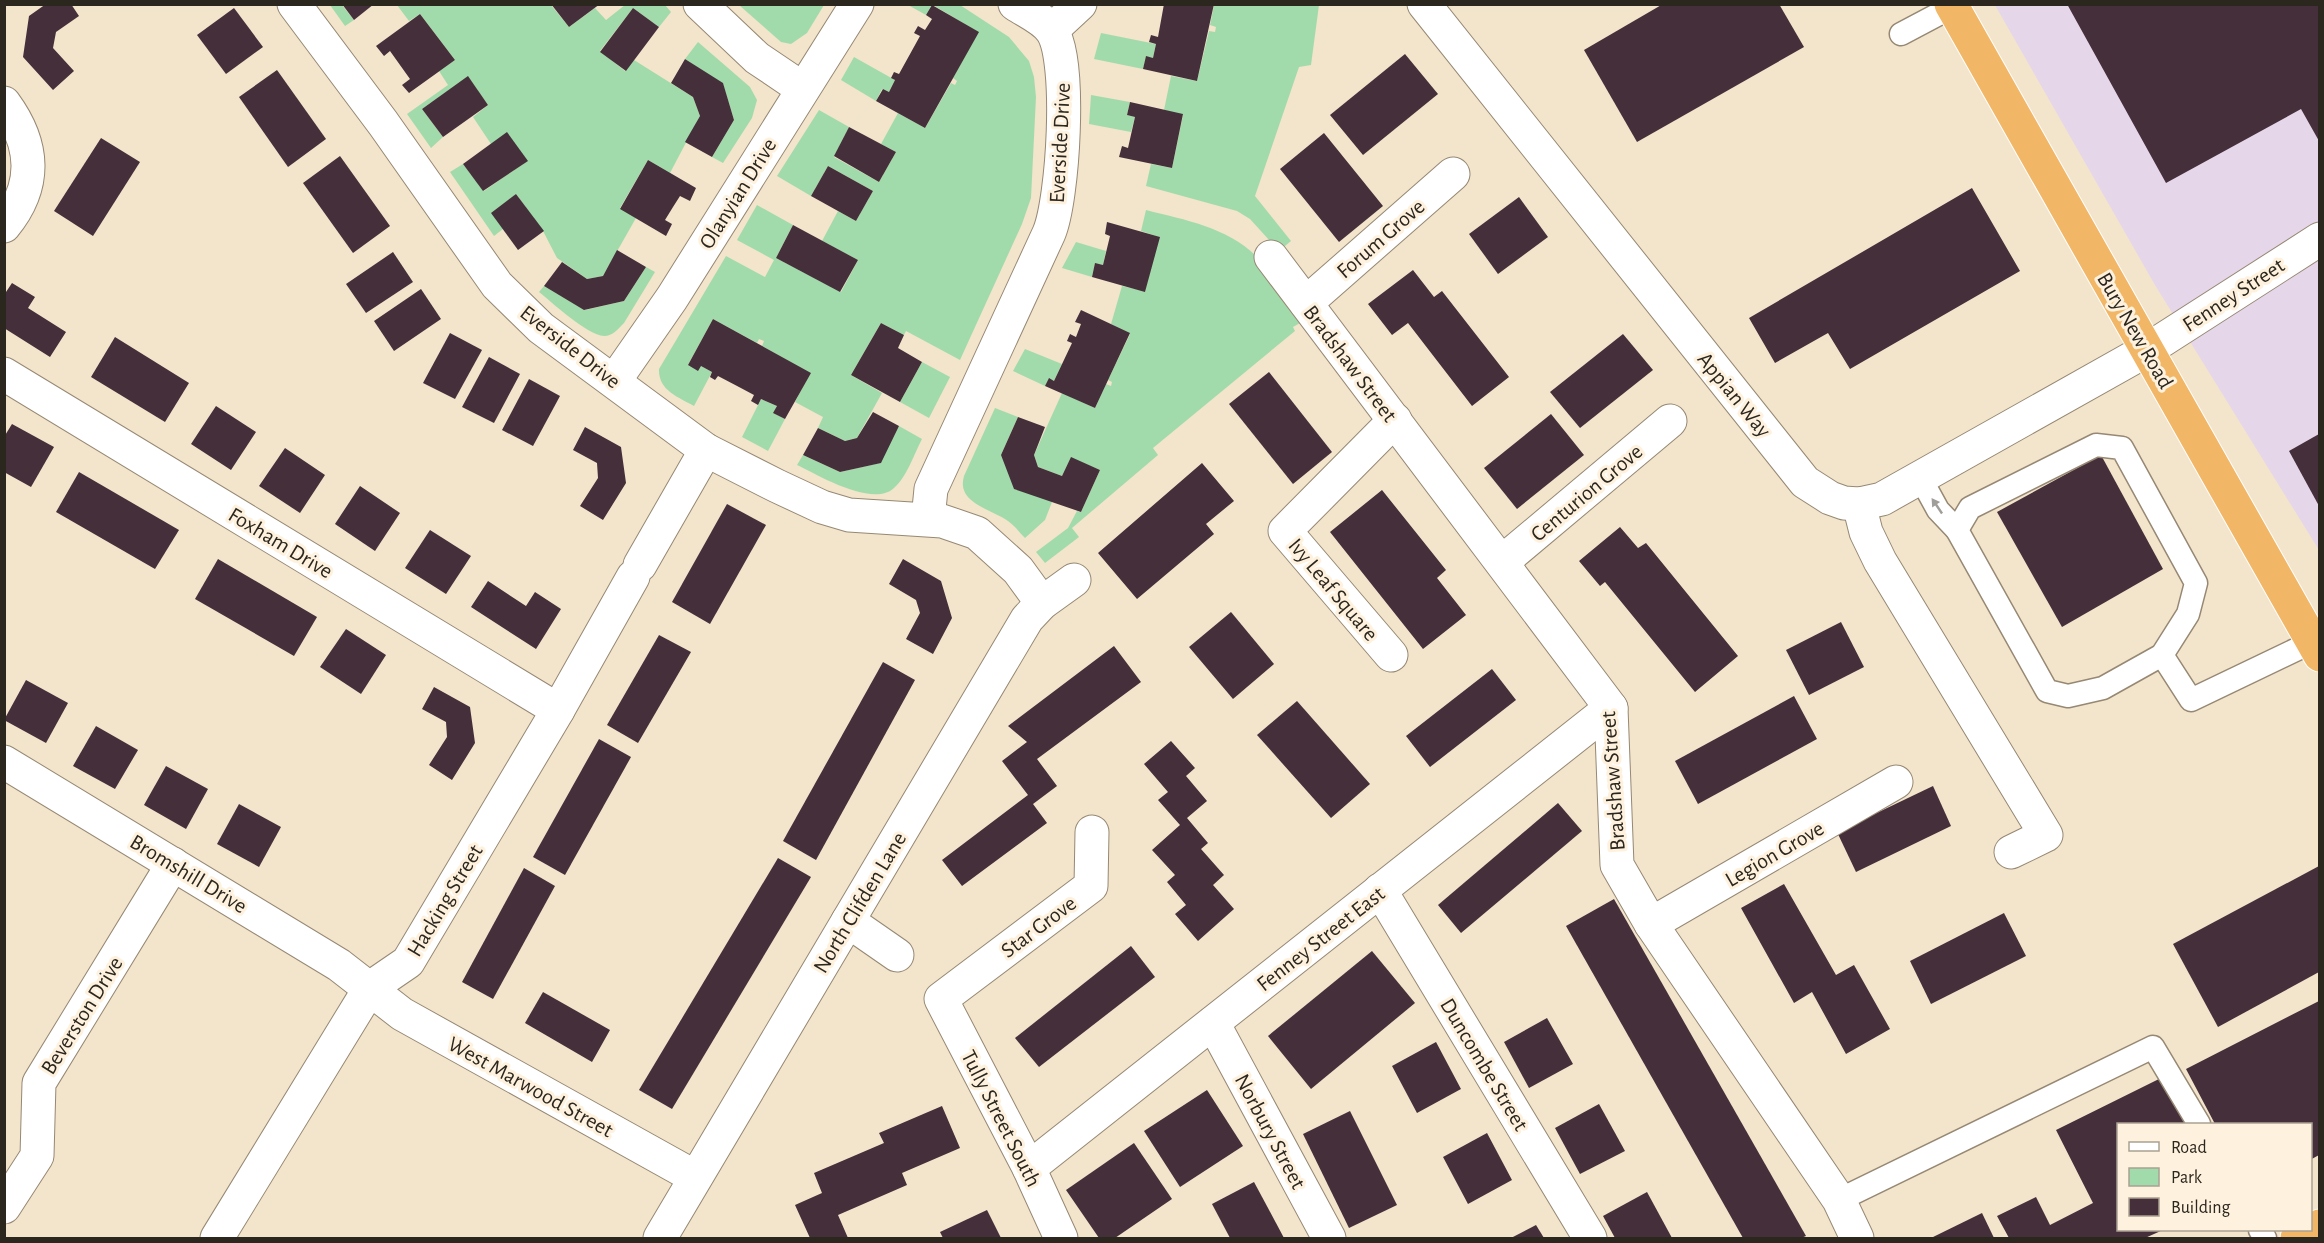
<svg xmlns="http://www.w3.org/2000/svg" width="2324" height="1243" font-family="'Alegreya Sans',sans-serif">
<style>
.industrial{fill:#e6d6e9}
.green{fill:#a2dbab}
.building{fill:#442f3a}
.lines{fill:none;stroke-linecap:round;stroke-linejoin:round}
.lane-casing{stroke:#968873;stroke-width:25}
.street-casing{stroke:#968873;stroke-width:35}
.highway-casing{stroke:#fff;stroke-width:35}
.lane{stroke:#fff;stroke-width:22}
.street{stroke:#fff;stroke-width:33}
.highway{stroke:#f1b767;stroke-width:33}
.oneway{fill:#a09e9a}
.labels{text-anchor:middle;stroke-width:6;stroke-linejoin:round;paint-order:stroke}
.street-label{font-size:22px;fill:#2c271e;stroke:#fef2df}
</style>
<rect width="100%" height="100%" fill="#f3e4cc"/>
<polygon class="industrial" points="1995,5 2319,5 2319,550 2155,285"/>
<g class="green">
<polygon points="330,5 342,5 354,20 345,26"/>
<polygon points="397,5 551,5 569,27 595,8 606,20 625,5 665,5 671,12 659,27 633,8 600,51 625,71 634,60 693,97 700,116 670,173 648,160 620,208 636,218 603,276 587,279 557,258 543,231 516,194 503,229 494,236 450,172 463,164 484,191 527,161 491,144 473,117 488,105 468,77 422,109 443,137 431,148 407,114 448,85 439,71 455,60 420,14 409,21"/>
<polygon points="739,5 824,5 807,33 791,44 781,42"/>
<path d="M908,5H960L1009,37L1029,61L1034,77L1036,97L1031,198L1022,224L960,360L906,331L904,335L881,323L851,375L882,393L857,438L845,441L818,428L823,417L795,402L810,373L762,346L764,341L759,339L757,343L713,319L688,365L701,366L712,372L694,406C678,397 658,390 659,369L726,256L765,277L774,260L737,240L757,205L793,225L776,258L841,292L858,260L822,241L838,211L856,221L873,191L828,166L811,196L777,176L819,110L849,127L834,157L879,182L896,152L881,144L898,113L925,128L951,83L955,85L957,81L953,78L978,32L933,5L926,15Z"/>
<polygon points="1214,5 1319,5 1311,65 1299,67 1255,196 1291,241 1279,251 1250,219 1237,211 1146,186 1151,164 1172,168 1183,115 1164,110 1171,76 1197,81 1209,31 1215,32 1216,27 1210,25"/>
<polygon points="1101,33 1156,44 1153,58 1146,57 1143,69 1094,59"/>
<polygon points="698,42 750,87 757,100 752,118 723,163 712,157 734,120 723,84 685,59"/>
<polygon points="854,57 895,80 889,92 882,89 876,101 841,80"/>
<polygon points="1091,95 1130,102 1127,115 1135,117 1131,132 1089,124"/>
<path d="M1146,210C1189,221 1232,228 1263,263L1262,273L1300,323L1293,327L1295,331L1153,448L1158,455L1072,528L1079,537L1045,563L1036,552L1068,528L1077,511L1081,512L1100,470L1071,458L1062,476L1038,467L1034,455L1062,393L1095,408L1106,384L1111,386L1112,382L1108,380L1130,334L1111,324L1122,286L1145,291L1159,237L1141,231Z"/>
<polygon points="1076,242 1106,251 1103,265 1095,264 1092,277 1062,268"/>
<path d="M646,267L655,272L624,323C618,329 613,336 604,336C587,335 553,303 539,292L544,286L585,310L624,301Z"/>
<polygon points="1025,349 1062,364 1054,381 1049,379 1045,386 1013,371"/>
<polygon points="922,362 950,377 929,418 900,402"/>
<polygon points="761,399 777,406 774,413 785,419 768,451 742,437"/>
<path d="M995,408L1018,417L1001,455L1052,502L1045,520L1025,538C1020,533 1015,526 1008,521C991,509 956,503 964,476Z"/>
<path d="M899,426L922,439C914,454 907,477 894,488C873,508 818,475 797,465L803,455L840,472L880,463Z"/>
</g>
<g class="building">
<polygon points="46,4 71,4 79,16 56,32 53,48 74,71 53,90 23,57 29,16"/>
<polygon points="342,4 374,4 354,20"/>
<polygon points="551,4 600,4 569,27"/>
<polygon points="1164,4 1214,4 1197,81 1143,69 1146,56 1153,58 1156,44 1149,42 1151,35 1158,37"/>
<polygon points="1663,4 1779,4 1804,47 1637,142 1584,50"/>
<polygon points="2067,4 2319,4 2319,141 2301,109 2166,183"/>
<polygon points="932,5 979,32 925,128 876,101 883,89 889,92 895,80 891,78 894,72 899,74 920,36 914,33 918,26 925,30 932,19 926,15"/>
<polygon points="234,8 263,47 226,74 197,35"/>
<polygon points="633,8 659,27 626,71 600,52"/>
<polygon points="420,14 455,60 409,93 402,85 410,79 390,51 384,56 376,46"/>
<polygon points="1405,54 1438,94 1363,155 1330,115"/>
<polygon points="685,59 723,83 734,120 712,157 685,142 700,116 693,97 671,83"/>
<polygon points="277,70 326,139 288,167 239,97"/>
<polygon points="468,76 488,105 443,137 422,109"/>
<polygon points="1130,102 1183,114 1172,168 1119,157 1122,146 1128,148 1135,117 1127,115"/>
<polygon points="849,127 896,152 879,182 834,156"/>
<polygon points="507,132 528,161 483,191 463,164"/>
<polygon points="1324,133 1383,206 1339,242 1280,169"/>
<polygon points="101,138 140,162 93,236 54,211"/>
<polygon points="340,156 390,226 353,253 303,183"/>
<polygon points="648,160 696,188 690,201 680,196 673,207 665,220 672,224 666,236 620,209"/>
<polygon points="828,166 873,191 856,221 811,196"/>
<polygon points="1972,188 2020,271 1850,369 1828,333 1775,363 1749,318"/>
<polygon points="516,194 544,231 518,250 491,213"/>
<polygon points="1519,197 1548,237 1498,274 1469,234"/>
<polygon points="1107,222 1160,237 1145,292 1092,277 1095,263 1103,265 1110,236 1105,234"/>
<polygon points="793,225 858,260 840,292 776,258"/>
<polygon points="617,250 646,267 624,301 584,310 544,286 562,262 587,279 603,276"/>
<polygon points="393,252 413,282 366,313 346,284"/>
<polygon points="1413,270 1434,297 1442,291 1509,377 1472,406 1408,323 1392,335 1368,304"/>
<polygon points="12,283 35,297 28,308 66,332 50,357 4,328 4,295"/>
<polygon points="421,289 441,319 394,351 374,321"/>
<polygon points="1081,310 1130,333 1095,408 1045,386 1049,378 1054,381 1072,343 1067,341 1070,334 1076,337 1081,324 1075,322"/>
<polygon points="713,319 811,373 785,419 773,413 777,406 761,399 758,405 751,401 754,395 739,387 718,376 715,380 710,377 712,372 701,366 698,371 688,365"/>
<polygon points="881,323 904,335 898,348 922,362 900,402 851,375"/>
<polygon points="450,333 482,350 455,399 423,383"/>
<polygon points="1623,334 1653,370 1580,428 1550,392"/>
<polygon points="115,337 189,383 165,422 91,377"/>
<polygon points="489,357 520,374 494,423 462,407"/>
<polygon points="1269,372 1332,452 1293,484 1229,404"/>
<polygon points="529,379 560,396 533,446 502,430"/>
<polygon points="216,406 256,432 231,470 191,444"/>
<polygon points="873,412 899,426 881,463 840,472 803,455 818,428 845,441 857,438"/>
<polygon points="1551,414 1584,455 1517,509 1484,468"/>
<polygon points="1018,417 1045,427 1034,455 1038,467 1062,476 1071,457 1100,470 1081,512 1014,489 1001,455"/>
<polygon points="12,424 54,447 31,487 4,472 4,437"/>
<polygon points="585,427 621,447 626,483 603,520 580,506 598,478 597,463 573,450"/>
<polygon points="2319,434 2319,506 2289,451"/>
<polygon points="285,448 325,475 300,513 259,486"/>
<polygon points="2101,455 2163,569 2062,627 1997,512"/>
<polygon points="1202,463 1234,501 1206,524 1214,534 1137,599 1098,553"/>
<polygon points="79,472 179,530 155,569 56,512"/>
<polygon points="360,486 400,513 375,551 335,524"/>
<polygon points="1382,490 1446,570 1437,578 1466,615 1423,649 1330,532"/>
<polygon points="727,504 766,525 710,624 672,602"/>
<polygon points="1620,527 1638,548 1646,543 1738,656 1695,692 1605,582 1600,586 1579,561"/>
<polygon points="430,530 471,556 446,594 405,568"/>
<polygon points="218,559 317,617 294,656 195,599"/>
<polygon points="903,559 941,581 952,618 933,654 906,639 920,613 916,600 889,584"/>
<polygon points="488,581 526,606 535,592 561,609 536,649 471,607"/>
<polygon points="1231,612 1274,664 1233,699 1189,647"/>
<polygon points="1841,622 1864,667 1809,695 1786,650"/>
<polygon points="346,629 386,655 361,694 320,667"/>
<polygon points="659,635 691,652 638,743 607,725"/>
<polygon points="1114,646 1141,682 1037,759 1057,786 1033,804 1047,823 962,886 942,860 1028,795 1002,761 1027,742 1008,726"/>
<polygon points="883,662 915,680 816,860 783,841"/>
<polygon points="1492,669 1516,700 1430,767 1406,736"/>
<polygon points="26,680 68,703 46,743 4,720"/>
<polygon points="434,687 470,707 475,743 452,780 429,765 447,737 446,722 422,709"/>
<polygon points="1794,696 1817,739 1698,804 1675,761"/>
<polygon points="1297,701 1370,784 1331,818 1257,735"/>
<polygon points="96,726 138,750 115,789 73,766"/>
<polygon points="599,739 631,757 565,875 533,857"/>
<polygon points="1171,741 1195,768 1186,776 1207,801 1187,818 1208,843 1201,849 1224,875 1213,885 1234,909 1198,941 1175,914 1186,905 1167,882 1175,875 1152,850 1180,825 1158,800 1168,792 1144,764"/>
<polygon points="166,766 208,789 186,829 144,805"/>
<polygon points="1933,786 1951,826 1856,872 1837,832"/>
<polygon points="1558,803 1582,831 1461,933 1438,905"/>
<polygon points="239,804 281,827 259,867 217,844"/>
<polygon points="778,858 811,877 672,1109 639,1090"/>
<polygon points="2319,866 2319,972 2218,1027 2173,944"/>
<polygon points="524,868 555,886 493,999 462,982"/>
<polygon points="1784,884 1836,975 1854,965 1890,1029 1846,1054 1812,992 1794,1003 1741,908"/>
<polygon points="1614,899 1806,1236 1801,1238 1743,1238 1566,926"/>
<polygon points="2004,913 2026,956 1931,1004 1910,961"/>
<polygon points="1131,946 1155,977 1039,1067 1015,1038"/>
<polygon points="1372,951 1415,1003 1311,1089 1268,1036"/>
<polygon points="543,992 610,1030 592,1062 525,1023"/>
<polygon points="2319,1001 2319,1155 2310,1160 2310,1124 2215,1124 2186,1069"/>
<polygon points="1547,1018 1573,1064 1529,1088 1504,1042"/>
<polygon points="1436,1042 1461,1089 1417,1113 1392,1066"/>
<polygon points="2163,1077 2187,1124 2118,1125 2118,1230 2163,1230 2145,1238 2009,1238 1997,1216 2036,1197 2050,1225 2093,1203 2056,1130"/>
<polygon points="1207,1090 1243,1146 1180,1187 1144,1131"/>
<polygon points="1599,1104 1625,1151 1580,1174 1555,1128"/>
<polygon points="942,1106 960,1148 902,1173 907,1185 838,1215 848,1238 810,1238 795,1205 822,1193 814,1173 884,1143 879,1133"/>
<polygon points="1350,1111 1397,1205 1349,1228 1303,1134"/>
<polygon points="1487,1133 1512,1180 1468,1204 1443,1157"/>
<polygon points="1134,1143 1172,1199 1115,1238 1099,1238 1066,1190"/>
<polygon points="1254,1182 1284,1238 1230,1238 1212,1204"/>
<polygon points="1647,1192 1672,1238 1615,1238 1603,1216"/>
<polygon points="987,1210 1001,1238 943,1238 940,1232"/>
<polygon points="1982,1213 1994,1238 1931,1238"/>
<polygon points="1536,1225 1544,1238 1511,1238"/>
</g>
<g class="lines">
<g class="lane-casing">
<g id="lane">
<polyline points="1901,34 1952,7"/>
<polygon points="2096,445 2122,448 2196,583 2188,614 2162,655 2103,688 2068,696 2047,691 1957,530 1970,508"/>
<polyline points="1921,479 1938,510 1957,530"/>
<polyline points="2162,655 2191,700 2312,642"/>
<polyline points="1839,1200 2153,1047 2199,1124"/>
<polyline points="2260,1230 2265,1238"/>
</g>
</g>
<g class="street-casing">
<g id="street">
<polyline points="294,4 383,123 497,285 541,328 706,450 777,486 822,507 849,515 942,521 977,533 1018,570 1042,603"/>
<polyline points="700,4 757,58 803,89"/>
<polyline points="1424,4 1805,482 1830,498 1844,503 1859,504 1882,499 2147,350 2320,239"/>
<polyline points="1052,30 1080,4"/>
<path d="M4,103C35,145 37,186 4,226"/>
<polyline points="1271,257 1611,708 1617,865 1651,924 1839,1200 1857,1238"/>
<polyline points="1306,303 1453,174"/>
<polyline points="4,374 558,710"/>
<polyline points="615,380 672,298 857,4"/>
<polyline points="1859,504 1866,532 1880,561 2046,835 2011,852"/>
<path d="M928,519L931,489L1049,233C1063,200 1072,61 1052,31C1044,19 1027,12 1015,4"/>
<polyline points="1502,562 1670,421"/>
<polyline points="640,565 706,450"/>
<polyline points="1391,655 1285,531 1395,420"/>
<polyline points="4,762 339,965 402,1014 695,1177"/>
<polyline points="1380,890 1590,1238"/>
<polyline points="848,921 897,955"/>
<polyline points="1651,924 1896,782"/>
<polyline points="1213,1023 1329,1238"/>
<polyline points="1029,1168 1611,708"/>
<polyline points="4,1207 37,1156 39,1083 173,864"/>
<polyline points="217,1238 370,988 408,962 558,710 633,577"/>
<polyline points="660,1238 1027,619 1042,603 1074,580"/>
<polyline points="1061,1238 1029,1168 941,999 1091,886 1092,832"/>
</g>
</g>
<g class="highway-casing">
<g id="highway">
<polyline points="1951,4 2320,655"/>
<polyline points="2297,1238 2320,1226"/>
</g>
</g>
<use href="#lane" class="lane"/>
<use href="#street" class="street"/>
<use href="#highway" class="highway"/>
</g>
<defs><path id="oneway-solid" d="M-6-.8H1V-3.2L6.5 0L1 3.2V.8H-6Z" transform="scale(1.5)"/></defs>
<use class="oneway" href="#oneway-solid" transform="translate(1937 506) rotate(-124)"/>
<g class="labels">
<g class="street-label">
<text transform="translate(1059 143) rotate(-87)" y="8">Everside Drive</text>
<text transform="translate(737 193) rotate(-58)" y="8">Olanyian Drive</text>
<text transform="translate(1380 238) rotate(-41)" y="8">Forum Grove</text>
<text transform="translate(2233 294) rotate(-33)" y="8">Fenney Street</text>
<text transform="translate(2136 330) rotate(60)" y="8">Bury New Road</text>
<text transform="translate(571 346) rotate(38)" y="8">Everside Drive</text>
<text transform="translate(1351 363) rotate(53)" y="8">Bradshaw Street</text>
<text transform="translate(1735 394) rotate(51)" y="8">Appian Way</text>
<text transform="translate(1586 492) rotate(-40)" y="8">Centurion Grove</text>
<text transform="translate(281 542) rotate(31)" y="8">Foxham Drive</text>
<text transform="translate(1334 589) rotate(50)" y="8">Ivy Leaf Square</text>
<text transform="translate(1612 781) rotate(-94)" y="8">Bradshaw Street</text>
<text transform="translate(1774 853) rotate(-30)" y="8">Legion Grove</text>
<text transform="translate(189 873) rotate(31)" y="8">Bromshill Drive</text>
<text transform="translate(444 900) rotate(-59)" y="8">Hacking Street</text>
<text transform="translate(859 902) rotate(-59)" y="8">North Clifden Lane</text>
<text transform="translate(1038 926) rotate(-37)" y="8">Star Grove</text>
<text transform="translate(1320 938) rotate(-38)" y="8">Fenney Street East</text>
<text transform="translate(81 1015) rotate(-58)" y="8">Beverston Drive</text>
<text transform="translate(1485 1064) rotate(59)" y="8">Duncombe Street</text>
<text transform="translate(531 1086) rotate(29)" y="8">West Marwood Street</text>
<text transform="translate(1002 1118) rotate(63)" y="8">Tully Street South</text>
<text transform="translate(1271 1131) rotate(62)" y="8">Norbury Street</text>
</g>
</g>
<rect width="2324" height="1243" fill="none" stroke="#2c271e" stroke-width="12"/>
<rect x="2117" y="1123" width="195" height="108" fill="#fef2df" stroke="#aaa192" stroke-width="1.5"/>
<rect x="2129" y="1142" width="30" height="9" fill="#ffffff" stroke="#aaa192" stroke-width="1.5"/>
<text x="2171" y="1153" font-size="18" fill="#2c271e">Road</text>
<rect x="2129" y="1168" width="30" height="18" fill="#a2dbab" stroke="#aaa192" stroke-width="1.5"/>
<text x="2171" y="1183" font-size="18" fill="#2c271e">Park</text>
<rect x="2129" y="1198" width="30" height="18" fill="#442f3a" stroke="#aaa192" stroke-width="1.5"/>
<text x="2171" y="1213" font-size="18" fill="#2c271e">Building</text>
</svg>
